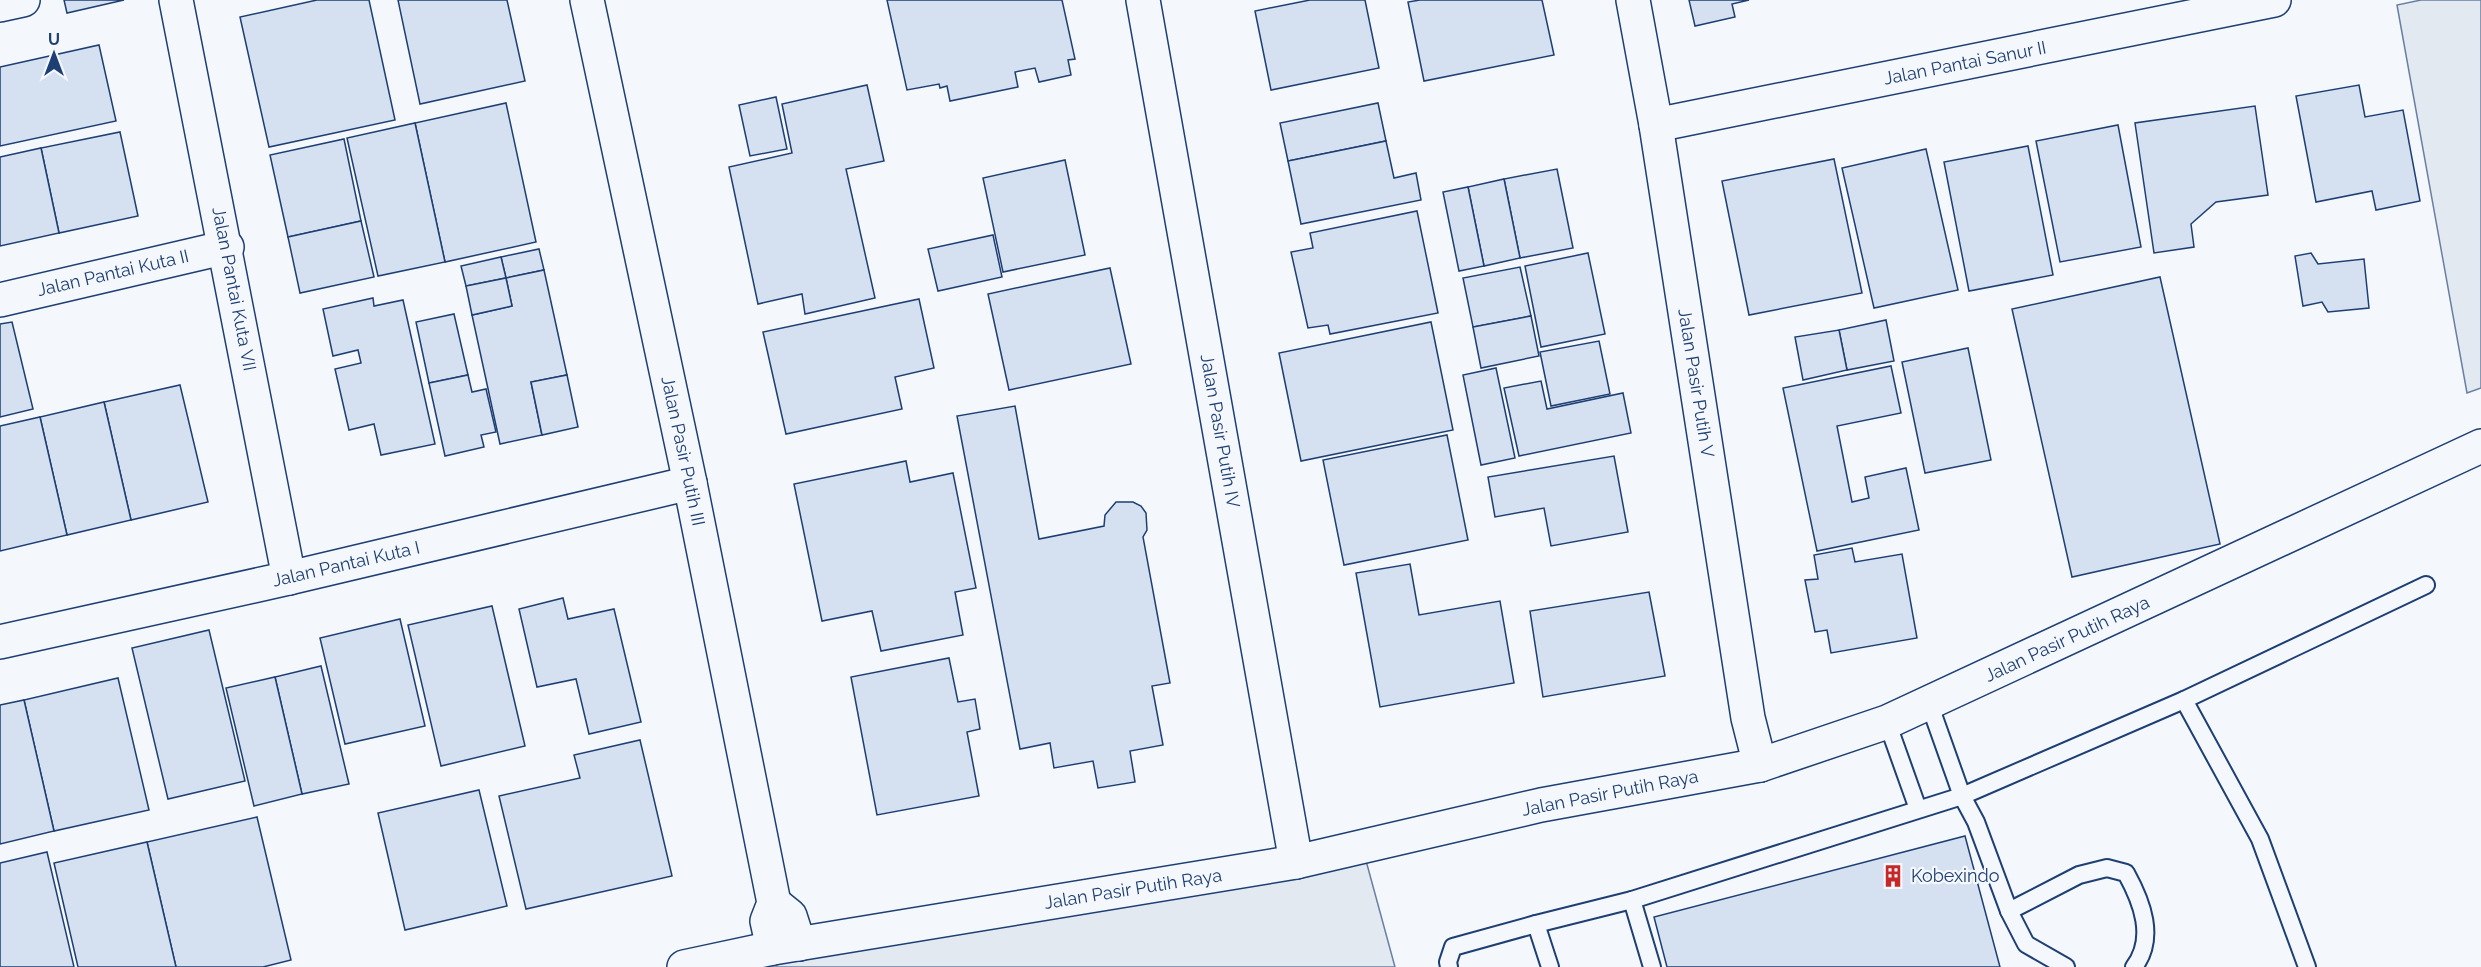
<svg xmlns="http://www.w3.org/2000/svg" width="2481" height="967" font-family="Raleway,sans-serif">
<style>
.green{fill:#e3e9f0;stroke:#687fa3;stroke-width:1.5}
.building{fill:#d5e0f0;stroke:#1d3f73;stroke-width:1.5}
.lines{fill:none;stroke-linecap:round;stroke-linejoin:round}
.service-casing{stroke:#1d3f73;stroke-width:20}
.minor-casing{stroke:#1d3f73;stroke-width:36}
.tertiary-casing{stroke:#1d3f73;stroke-width:36}
.service{stroke:#f4f7fb;stroke-width:16}
.minor{stroke:#f4f7fb;stroke-width:33}
.tertiary{stroke:#f4f7fb;stroke-width:33}
.labels{text-anchor:middle;stroke-width:4.5;stroke-linejoin:round;paint-order:stroke}
.street-label{font-size:18px;fill:#1d3f73;stroke:#f4f7fb}
.poi-label{font-size:18px;fill:#1d3f73;stroke:#f4f7fb;text-anchor:start}
</style>
<rect width="100%" height="100%" fill="#f4f7fb"/>
<g class="green">
<polygon points="2421,0 2481,0 2481,388 2467,393 2397,5"/>
<polygon points="1362,846 1395,967 684,967"/>
</g>
<g class="building">
<polygon points="64,0 124,0 67,13"/>
<polygon points="317,0 369,0 395,120 269,147 240,17"/>
<polygon points="398,0 507,0 525,81 420,104"/>
<polygon points="887,0 1062,0 1075,59 1068,60 1071,75 1039,82 1035,68 1015,72 1018,87 950,101 947,86 940,88 939,84 907,90"/>
<polygon points="1310,0 1365,0 1379,68 1271,90 1255,11"/>
<polygon points="1420,0 1542,0 1554,55 1424,81 1408,2"/>
<polygon points="1689,0 1749,0 1732,4 1735,17 1695,26"/>
<polygon points="99,45 116,121 0,146 0,67"/>
<polygon points="867,85 884,161 846,169 875,298 805,314 802,294 758,304 729,167 792,153 782,104"/>
<polygon points="2359,85 2365,117 2403,110 2420,201 2376,210 2372,191 2316,202 2296,96"/>
<polygon points="776,97 787,149 750,156 739,105"/>
<polygon points="506,103 536,242 445,262 415,123"/>
<polygon points="1378,103 1386,141 1288,161 1280,123"/>
<polygon points="2255,106 2268,195 2216,202 2191,224 2194,247 2154,253 2135,123"/>
<polygon points="415,123 445,262 378,276 347,138"/>
<polygon points="2118,125 2141,247 2060,262 2036,141"/>
<polygon points="120,132 138,216 59,233 41,148"/>
<polygon points="344,139 361,221 288,237 270,155"/>
<polygon points="1386,141 1394,178 1416,173 1421,200 1301,224 1288,161"/>
<polygon points="2028,146 2053,275 1969,291 1944,162"/>
<polygon points="41,148 59,233 0,246 0,157"/>
<polygon points="1926,149 1958,290 1874,308 1842,168"/>
<polygon points="1834,159 1862,293 1749,315 1722,181"/>
<polygon points="1065,160 1085,255 1003,272 983,178"/>
<polygon points="1557,169 1573,248 1520,258 1504,179"/>
<polygon points="1504,179 1520,258 1484,266 1468,187"/>
<polygon points="1468,187 1484,266 1459,271 1443,192"/>
<polygon points="1417,211 1438,313 1330,334 1328,325 1308,328 1291,252 1313,248 1310,233"/>
<polygon points="361,221 374,277 300,293 288,237"/>
<polygon points="993,235 1002,277 938,291 928,249"/>
<polygon points="539,249 544,270 506,278 501,257"/>
<polygon points="1588,253 1605,334 1541,347 1525,266"/>
<polygon points="2311,253 2318,264 2364,259 2369,308 2328,312 2322,302 2303,306 2295,256"/>
<polygon points="501,257 506,278 466,286 461,266"/>
<polygon points="1520,267 1531,316 1473,327 1463,278"/>
<polygon points="1110,268 1131,364 1009,390 988,294"/>
<polygon points="544,270 567,375 531,382 542,435 500,444 472,315 512,306 506,278"/>
<polygon points="2160,277 2220,544 2072,577 2012,309"/>
<polygon points="506,278 512,306 472,315 466,286"/>
<polygon points="373,298 374,306 403,300 435,444 381,455 374,424 349,430 335,369 361,363 358,350 333,356 323,309"/>
<polygon points="919,299 934,368 895,377 902,409 786,434 763,332"/>
<polygon points="454,314 468,375 429,383 416,322"/>
<polygon points="1531,316 1539,356 1481,368 1473,327"/>
<polygon points="1886,320 1894,361 1847,370 1839,330"/>
<polygon points="12,322 33,409 0,417 0,324"/>
<polygon points="1431,322 1453,430 1301,461 1279,353"/>
<polygon points="1839,330 1847,370 1803,380 1795,337"/>
<polygon points="1599,341 1610,394 1551,406 1540,352"/>
<polygon points="1968,348 1991,460 1925,473 1902,362"/>
<polygon points="1891,366 1901,413 1837,426 1852,502 1869,498 1865,477 1906,468 1919,530 1817,551 1783,388"/>
<polygon points="1496,368 1515,458 1481,465 1463,375"/>
<polygon points="468,375 472,392 486,389 496,432 481,435 484,447 445,456 429,383"/>
<polygon points="567,375 578,427 542,435 531,382"/>
<polygon points="1541,381 1547,409 1623,393 1631,433 1519,456 1504,388"/>
<polygon points="180,385 208,502 131,520 104,402"/>
<polygon points="104,402 131,520 67,535 40,417"/>
<polygon points="1015,406 1039,539 1104,526 1105,515 1116,502 1133,502 1141,506 1146,513 1147,530 1143,537 1170,683 1152,686 1163,745 1130,751 1135,782 1098,788 1093,761 1054,768 1050,743 1020,749 957,416"/>
<polygon points="40,417 67,535 0,551 0,426"/>
<polygon points="1447,435 1468,540 1344,565 1323,460"/>
<polygon points="1614,456 1628,532 1551,546 1544,508 1495,517 1488,477"/>
<polygon points="906,461 910,482 953,473 976,588 955,592 963,635 881,651 872,611 822,621 794,484"/>
<polygon points="1852,548 1855,562 1902,554 1917,638 1831,653 1827,630 1815,632 1805,580 1818,579 1814,555"/>
<polygon points="1410,564 1419,615 1500,601 1514,683 1380,707 1356,573"/>
<polygon points="1649,592 1665,676 1543,697 1530,611"/>
<polygon points="563,598 568,619 614,609 641,722 589,734 576,679 537,687 519,609"/>
<polygon points="492,606 525,746 441,766 408,625"/>
<polygon points="400,619 425,726 345,744 320,638"/>
<polygon points="209,630 245,781 168,799 132,648"/>
<polygon points="949,658 958,702 975,699 980,729 967,732 979,796 877,815 851,677"/>
<polygon points="321,666 349,784 302,794 275,677"/>
<polygon points="275,677 302,794 254,806 226,688"/>
<polygon points="118,678 149,810 54,831 24,700"/>
<polygon points="24,700 54,831 0,844 0,705"/>
<polygon points="640,740 672,876 526,909 499,796 580,778 574,755"/>
<polygon points="479,790 507,906 405,930 378,813"/>
<polygon points="257,817 291,960 263,967 176,967 147,842"/>
<polygon points="1965,836 2000,967 1667,967 1654,917"/>
<polygon points="147,842 176,967 78,967 54,863"/>
<polygon points="47,852 74,967 0,967 0,863"/>
</g>
<g class="lines">
<g class="service-casing">
<g id="service">
<polyline points="2184,700 2426,585"/>
<polyline points="1929,703 1962,796 1976,822 2009,911 2026,944 2066,967"/>
<polyline points="1887,722 1918,809"/>
<polyline points="1632,900 1652,967"/>
<path d="M2009,911L2079,875L2107,868L2126,873C2142,902 2156,938 2134,967"/>
<polyline points="1449,967 1448,962 1453,947 1536,924"/>
<polyline points="1550,967 1536,924 1632,900 1962,796 2184,700 2260,839 2307,967"/>
</g>
</g>
<g class="minor-casing">
<g id="minor">
<polyline points="176,0 289,578"/>
<polyline points="587,0 690,483 774,903 767,921 773,948"/>
<polyline points="1143,0 1296,862"/>
<polyline points="1633,0 1656,125 1748,718 1760,765"/>
<polyline points="0,5 23,0"/>
<polyline points="1656,125 2274,0"/>
<polyline points="0,300 227,247"/>
<polyline points="0,642 289,578 690,483"/>
<polyline points="774,903 790,916 799,944"/>
</g>
</g>
<g class="tertiary-casing">
<polyline id="tertiary" points="684,967 773,948 1296,862 1541,805 1760,765 1887,722 2481,446"/>
</g>
<use href="#service" class="service"/>
<use href="#minor" class="minor"/>
<use href="#tertiary" class="tertiary"/>
</g>
<defs>
<g id="building-bare" transform="scale(1.8)"><path d="M-4-6H4V6H1V3H-1V6H-4ZM-2.5-4.3h1.7v1.8h-1.7ZM.8-4.3h1.7v1.8H.8ZM-2.5-1h1.7V.8h-1.7ZM.8-1h1.7V.8H.8Z" fill="#c62828" stroke="#f4f7fb" stroke-width="2.5" paint-order="stroke"/></g>
</defs>
<g fill-rule="evenodd">
<use href="#building-bare" x="1893" y="876"/>
</g>
<g class="labels">
<g class="street-label">
<text transform="translate(1965 63) rotate(-11)" y="6">Jalan Pantai Sanur II</text>
<text transform="translate(113 273) rotate(-13)" y="6">Jalan Pantai Kuta II</text>
<text transform="translate(234 289) rotate(79)" y="6">Jalan Pantai Kuta VII</text>
<text transform="translate(1696 383) rotate(81)" y="6">Jalan Pasir Putih V</text>
<text transform="translate(1220 431) rotate(80)" y="6">Jalan Pasir Putih IV</text>
<text transform="translate(683 451) rotate(78)" y="6">Jalan Pasir Putih III</text>
<text transform="translate(346 564) rotate(-13)" y="6">Jalan Pantai Kuta I</text>
<text transform="translate(2067 639) rotate(-25)" y="6">Jalan Pasir Putih Raya</text>
<text transform="translate(1610 793) rotate(-11)" y="6">Jalan Pasir Putih Raya</text>
<text transform="translate(1133 889) rotate(-9)" y="6">Jalan Pasir Putih Raya</text>
</g>
<g class="poi-label">
<text x="1911" y="882">Kobexindo</text>
</g>
</g>
<g transform="translate(54 54)" stroke="#f4f7fb" stroke-width="4.5" paint-order="stroke">
<path d="M0-4.5L10 22L0 15L-10 22Z" fill="#1d3f73"/>
<text y="-9" font-size="16" font-weight="bold" text-anchor="middle" fill="#1d3f73">U</text>
</g>
</svg>
